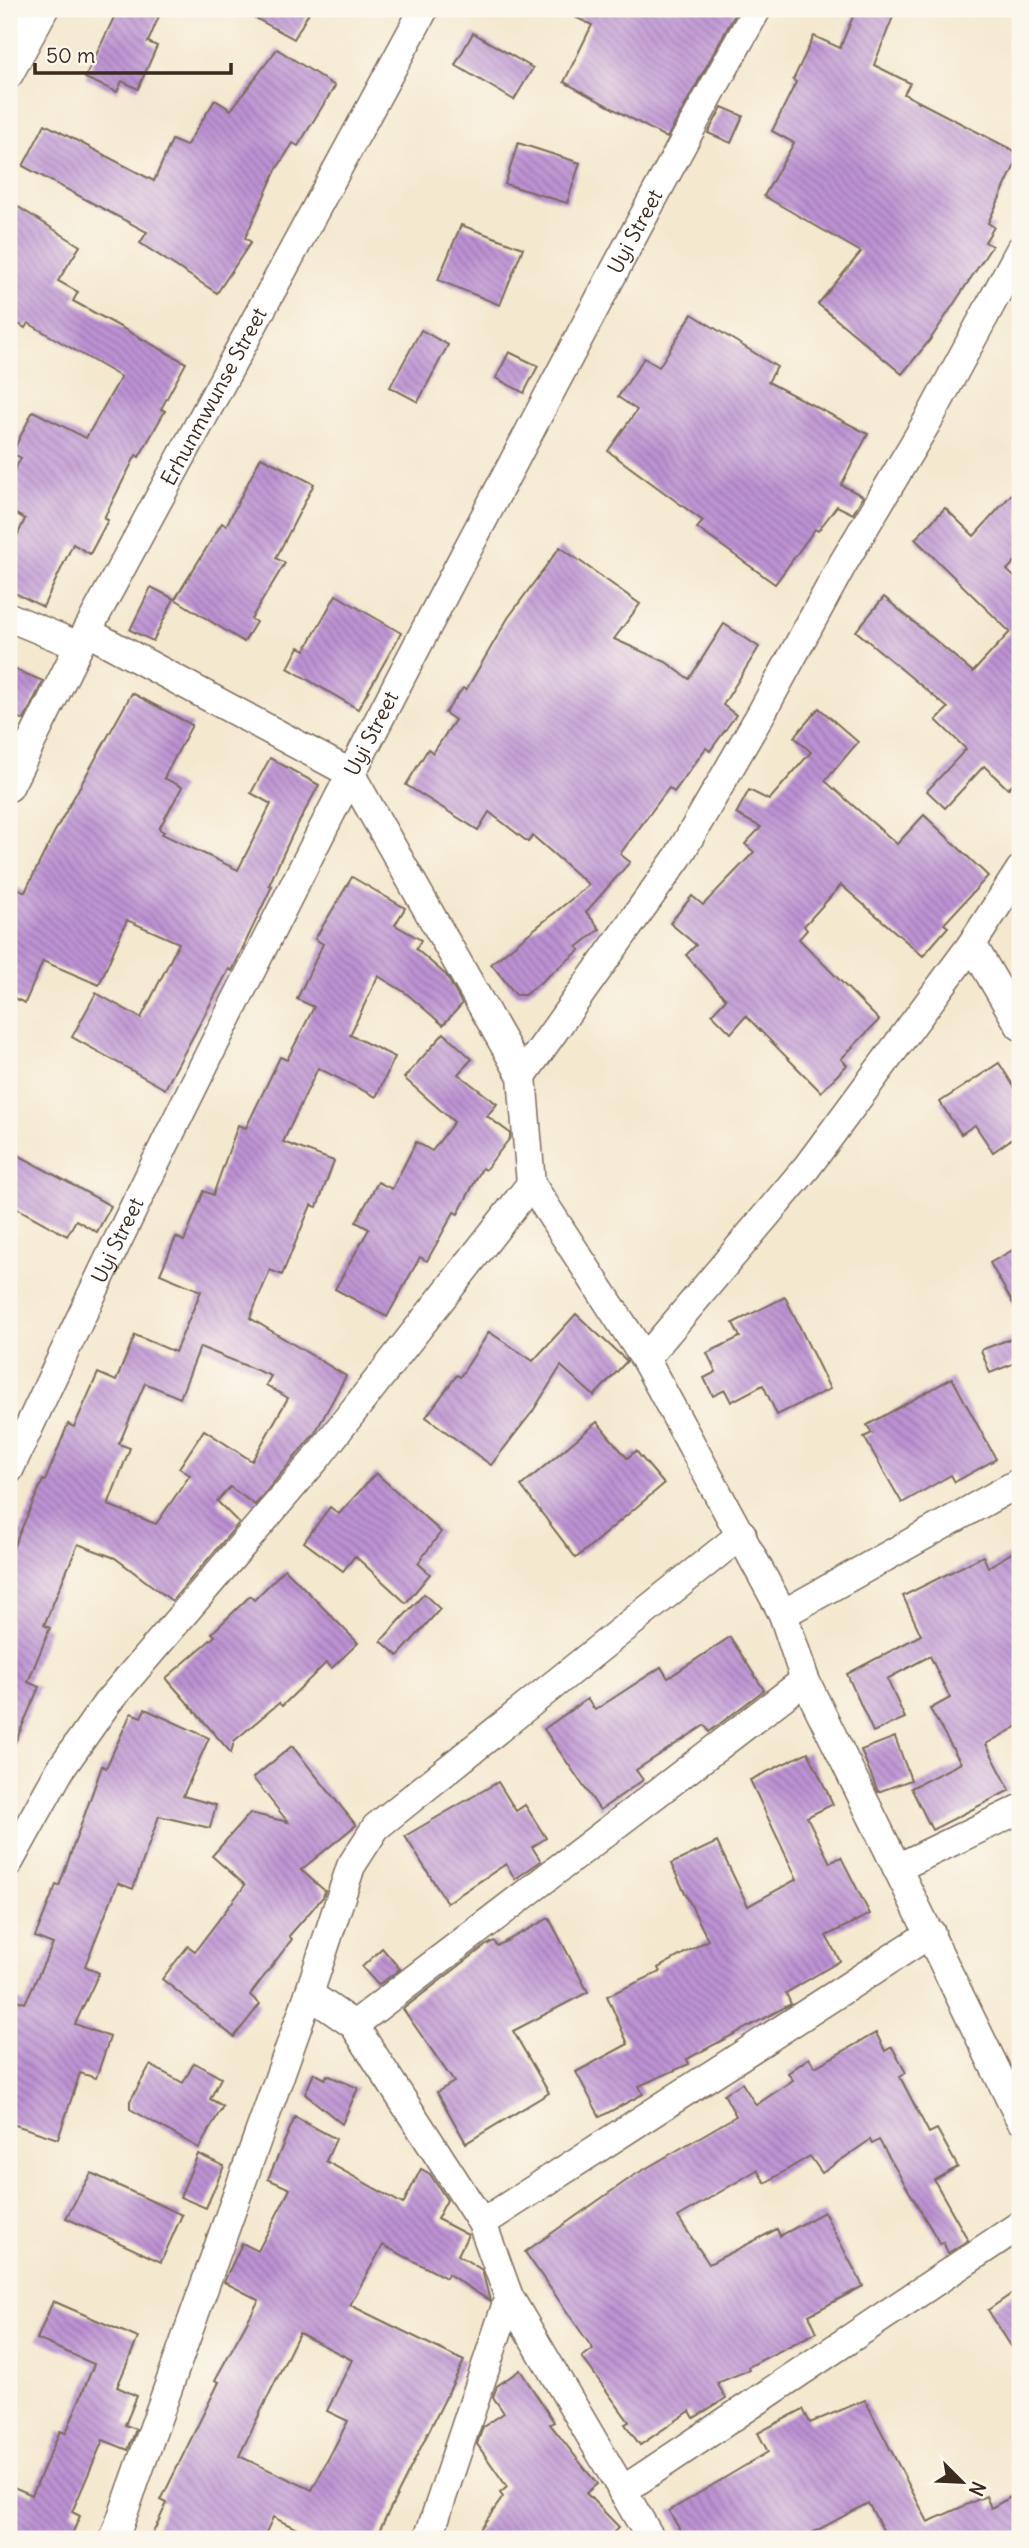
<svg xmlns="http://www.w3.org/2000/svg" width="1029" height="2548" font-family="Delius,sans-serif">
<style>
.building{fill:url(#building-back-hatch);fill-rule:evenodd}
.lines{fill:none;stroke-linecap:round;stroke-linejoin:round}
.street-casing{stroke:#7c6c5c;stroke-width:31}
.street{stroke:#fff;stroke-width:28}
.labels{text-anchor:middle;stroke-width:6;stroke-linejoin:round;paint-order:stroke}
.street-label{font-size:21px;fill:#3b2a1e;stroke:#fbf7ec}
</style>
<defs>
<pattern id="building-back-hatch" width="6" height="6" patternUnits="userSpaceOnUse" patternTransform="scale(1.75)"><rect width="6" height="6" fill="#bc92d3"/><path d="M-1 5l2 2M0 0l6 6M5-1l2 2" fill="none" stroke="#9a77ab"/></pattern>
</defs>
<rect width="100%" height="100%" fill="#fbf7ec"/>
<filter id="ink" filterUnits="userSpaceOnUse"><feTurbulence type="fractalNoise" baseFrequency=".0143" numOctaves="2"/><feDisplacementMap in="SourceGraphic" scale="14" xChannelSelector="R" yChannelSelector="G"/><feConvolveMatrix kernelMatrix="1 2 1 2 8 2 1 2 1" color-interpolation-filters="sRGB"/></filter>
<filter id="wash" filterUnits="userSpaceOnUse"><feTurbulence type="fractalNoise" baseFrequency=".00686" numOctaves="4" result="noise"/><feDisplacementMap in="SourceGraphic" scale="28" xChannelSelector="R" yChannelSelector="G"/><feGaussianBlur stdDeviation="1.57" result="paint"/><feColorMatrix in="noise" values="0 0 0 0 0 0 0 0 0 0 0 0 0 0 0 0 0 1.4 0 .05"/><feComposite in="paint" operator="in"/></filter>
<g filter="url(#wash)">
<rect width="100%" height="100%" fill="#f4e8cf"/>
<g id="blocks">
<g class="building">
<polygon points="118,9 162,9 148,42 157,46 138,89 122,81 117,92 85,78"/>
<polygon points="239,9 311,9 294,39"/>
<polygon points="558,9 738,9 667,138 564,82 592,25"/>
<polygon points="856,9 896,9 874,65 910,83 904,94 1020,154 988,223 994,227 985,242 992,246 930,340 902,374 818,304 861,252 764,196 794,143 772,131 796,82 793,80 814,36 840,48"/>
<polygon points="473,33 533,68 514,100 455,65"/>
<polygon points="277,49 335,86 298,146 293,143 276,170 245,238 251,242 217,293 140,243 147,232 23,166 45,124 154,181 172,140 186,146 215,100 231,110"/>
<polygon points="722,107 743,116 731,143 708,133"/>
<polygon points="518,143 580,163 567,203 505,184"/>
<polygon points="9,201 80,246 58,281 78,292 73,301 186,363 161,409 165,411 139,457 136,455 104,518 108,520 90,554 73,544 43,607 9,590 9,553 25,519 9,510 9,480 21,458 12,453 33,411 86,438 121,377 28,323 25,328 9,318"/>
<polygon points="461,225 523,248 500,305 438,280"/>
<polygon points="692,314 777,367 768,382 868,434 841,485 863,496 853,514 837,506 818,531 815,529 775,584 697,528 703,521 608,451 637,410 618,397 644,358 659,367"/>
<polygon points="421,330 448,345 418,402 390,387"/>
<polygon points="509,352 538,366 524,393 496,378"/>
<polygon points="261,457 314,484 276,558 285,563 251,619 256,622 244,642 175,599 222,523 226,526"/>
<polygon points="1020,485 1020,556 1007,570 1020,583 1020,776 1008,789 984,766 945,808 927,791 966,749 936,720 948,708 856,631 884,597 973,672 1010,632 915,539 945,508 974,536"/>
<polygon points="560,547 640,604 614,639 666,662 689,679 724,624 759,647 723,705 736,715 710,751 706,748 674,792 669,788 620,854 630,862 586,912 600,929 577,947 580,950 525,995 516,995 491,964 589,885 533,836 528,842 489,812 478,830 406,785 428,749 433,753 455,720 445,713 463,688 466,690 508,618"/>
<polygon points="151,587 174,599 153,641 130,630"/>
<polygon points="336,595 401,633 358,709 288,668 299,647 305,650"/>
<polygon points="9,667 43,681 24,720 9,714"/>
<polygon points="132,693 192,725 164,778 182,787 159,829 164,832 162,834 238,870 271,804 251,793 270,758 319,785 292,835 269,885 272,886 232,971 229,969 165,1089 72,1037 96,993 141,1018 179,943 127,920 99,985 43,961 25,1003 9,996 9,884 25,892 54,833"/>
<polygon points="819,708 858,742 825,781 897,844 924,815 988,876 944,924 948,927 923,956 841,885 804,926 807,930 799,939 879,1020 841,1059 847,1065 821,1092 746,1016 731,1033 712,1014 726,999 686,955 696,945 670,923 692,896 703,905 754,852 745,844 761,827 736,814 749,790 769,800 811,752 794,737"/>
<path d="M352,877L405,908L395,925L421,940L416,949L446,975L462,1004L443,1025L406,993L378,976L350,1035L395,1057L376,1097L318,1068L283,1142L334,1161L317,1207L311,1205L282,1275L270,1270L250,1318L346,1376L315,1433L255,1505L230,1487L217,1501L239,1523L172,1601L115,1558L78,1544L44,1625L50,1628L28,1682L39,1687L9,1757V1557L43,1480L45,1481L68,1424L74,1427L98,1373L116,1381L135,1335L175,1352L201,1291L160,1274L176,1237L184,1241L204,1191L213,1195L238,1125L246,1128L280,1057L287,1060L314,1007L297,999L323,944L315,939ZM200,1347L271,1376L266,1385L288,1398L252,1461L204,1430L179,1468L190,1475L156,1524L108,1505L130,1448L119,1444L145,1383L180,1398Z"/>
<polygon points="444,1033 472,1059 458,1074 497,1104 487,1116 510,1133 510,1138 485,1170 482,1168 458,1214 454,1212 427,1261 420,1257 387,1317 335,1289 369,1229 356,1222 378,1182 392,1189 416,1142 432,1151 454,1122 404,1078"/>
<polygon points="999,1063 1020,1096 1020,1133 993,1152 975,1125 961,1134 940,1102"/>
<polygon points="9,1150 111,1206 97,1232 76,1220 67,1236 9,1204"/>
<polygon points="1020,1246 1020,1316 990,1263"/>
<polygon points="785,1297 830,1389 777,1415 763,1385 731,1402 725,1390 713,1396 704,1378 716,1372 707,1353 740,1337 733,1323"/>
<polygon points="576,1314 627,1361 594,1396 561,1366 533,1411 491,1465 426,1417 457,1375 460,1377 489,1332 533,1361"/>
<polygon points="1020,1335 1020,1361 990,1373 981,1350"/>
<polygon points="952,1378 996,1459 955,1482 951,1475 902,1503 864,1437 872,1433 867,1425"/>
<polygon points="597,1422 627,1458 636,1451 664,1484 576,1558 521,1486"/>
<polygon points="376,1473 441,1532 418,1563 430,1574 406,1603 355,1556 343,1571 304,1542 330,1507 339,1514"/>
<polygon points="1020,1548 1020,1725 986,1744 1010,1790 932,1830 911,1788 961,1763 930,1709 950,1698 930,1656 887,1679 905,1718 873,1732 847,1674 921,1635 903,1596 983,1556 988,1567"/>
<polygon points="285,1569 358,1643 332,1668 326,1663 282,1706 279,1703 234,1741 231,1753 166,1678 215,1636 212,1633 250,1596 254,1600"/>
<polygon points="424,1594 440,1609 398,1656 381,1641"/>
<polygon points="730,1637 764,1690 709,1732 705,1725 636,1770 643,1780 600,1810 544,1729 587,1699 595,1710 661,1667 668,1678"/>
<polygon points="145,1709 209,1738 183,1796 216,1805 210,1828 159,1816 133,1889 118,1883 85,1966 99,1973 75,2024 110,2037 96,2078 80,2073 58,2139 9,2123 9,1997 25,2003 53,1944 35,1937 56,1885 59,1886 102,1766 106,1768 131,1713 141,1717"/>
<polygon points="895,1737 911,1780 878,1792 861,1750"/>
<polygon points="292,1746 356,1825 301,1870 325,1891 323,1897 289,1936 292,1939 250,1995 260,2004 234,2037 162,1979 188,1946 195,1951 245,1885 212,1856 250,1813 288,1822 253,1778"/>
<polygon points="808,1752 833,1804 807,1817 830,1863 841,1857 870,1914 826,1936 840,1961 786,1993 791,2004 687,2059 689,2064 639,2086 643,2094 600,2117 576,2072 628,2044 607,1996 660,1972 658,1968 708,1940 671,1864 717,1842 748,1906 797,1879 750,1780"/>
<polygon points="498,1782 516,1811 525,1805 546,1838 532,1847 541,1861 515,1879 506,1864 447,1903 405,1836"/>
<polygon points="549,1918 588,1992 513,2031 549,2093 466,2143 437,2092 454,2082 403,2009 485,1946 494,1941 497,1946"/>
<polygon points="382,1948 400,1969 378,1985 362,1967"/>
<polygon points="876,2033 885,2051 892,2047 906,2073 900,2077 929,2133 937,2129 958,2167 934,2180 968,2240 948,2253 943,2242 940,2244 879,2140 872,2144 870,2140 822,2173 810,2156 765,2183 757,2170 678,2217 709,2264 777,2229 780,2236 824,2212 863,2286 809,2315 817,2332 748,2367 749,2370 717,2383 726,2398 694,2418 690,2411 640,2445 625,2424 629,2422 582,2357 593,2349 525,2252 633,2176 736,2116 724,2094 742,2083 756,2105 793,2080 788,2073 809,2058 815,2067"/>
<polygon points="194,2063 221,2078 210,2099 223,2106 199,2148 130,2109 130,2101 150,2065 183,2083"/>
<polygon points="314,2073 325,2079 327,2075 358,2088 342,2124 305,2094"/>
<path d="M295,2117L336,2139L326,2161L403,2204L421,2169L430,2174L447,2200L437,2219L468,2235L458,2255L482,2270L490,2301L448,2274L446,2278L383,2245L350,2305L464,2361L375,2539H317L273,2517L263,2539H150L167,2503L161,2500L219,2382L215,2380L259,2300L224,2282L242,2243L258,2251L290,2189L268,2179ZM299,2333L352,2360L327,2411L348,2421L312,2490L239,2456Z"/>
<polygon points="198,2154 224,2166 206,2208 180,2197"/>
<polygon points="91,2173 182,2215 161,2262 66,2218"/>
<polygon points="1020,2288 1020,2360 988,2310"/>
<polygon points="53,2301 138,2338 117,2387 137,2396 125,2425 136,2429 128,2450 103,2440 72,2512 80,2516 70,2539 9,2539 9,2485 32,2495 60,2431 66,2433 94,2364 37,2339"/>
<polygon points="520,2370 554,2422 550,2424 597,2484 586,2493 619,2527 607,2539 473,2539 503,2497 500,2493 507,2487 477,2444 483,2427 504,2413 493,2397 497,2386"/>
<polygon points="865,2400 928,2522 986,2496 991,2508 1020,2492 1020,2539 888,2539 868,2503 801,2539 685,2539 669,2511 768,2452 758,2433 803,2409 810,2423"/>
</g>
</g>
</g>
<g filter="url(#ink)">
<use href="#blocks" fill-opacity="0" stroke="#7c6c5c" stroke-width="2"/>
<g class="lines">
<g class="street-casing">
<g id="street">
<polyline points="9,16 31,33"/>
<polyline points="9,74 44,9"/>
<polyline points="9,617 79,646"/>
<polyline points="88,632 350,773 522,1076 531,1184 645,1359 783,1614 805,1680 1020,2119"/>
<path id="s1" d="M9,787L79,646L424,9"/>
<polyline points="972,944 1020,1026"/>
<polyline points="522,1076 678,857 762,712 842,565 930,417 1020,250"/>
<polyline points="645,1359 807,1167 972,944 1020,870"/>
<path id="s2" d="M9,1470C152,1161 307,856 465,554C561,372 656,189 757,9"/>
<polyline points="783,1614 1020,1482"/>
<polyline points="9,1862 60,1770 107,1703 315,1460 531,1184"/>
<polyline points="897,1868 1020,1809"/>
<polyline points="309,1994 354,2025 482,2223 509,2297 651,2539"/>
<polyline points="354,2025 805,1680"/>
<polyline points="482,2223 931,1933"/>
<polyline points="622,2491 1020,2225"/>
<polyline points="114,2539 309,1994 351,1866 376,1827 742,1534"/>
<polyline points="428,2539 509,2297"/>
</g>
</g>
<use href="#street" class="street"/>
</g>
</g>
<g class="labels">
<g class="street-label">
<text dy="7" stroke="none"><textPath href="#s2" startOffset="1388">Uyi Street</textPath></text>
<text dy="7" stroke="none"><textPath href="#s1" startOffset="441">Erhunmwunse Street</textPath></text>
<text dy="7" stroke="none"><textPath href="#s2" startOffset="821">Uyi Street</textPath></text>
<text dy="7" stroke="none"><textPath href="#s2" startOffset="254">Uyi Street</textPath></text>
</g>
</g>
<rect width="1029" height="2548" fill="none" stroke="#fbf7ec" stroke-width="35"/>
<g transform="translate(962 2482) rotate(114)" stroke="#fbf7ec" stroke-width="5" paint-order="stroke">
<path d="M0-5L12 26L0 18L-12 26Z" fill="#3b2a1e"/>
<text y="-10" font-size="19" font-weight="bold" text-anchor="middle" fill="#3b2a1e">N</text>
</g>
<path d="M35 63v10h196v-10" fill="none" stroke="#3b2a1e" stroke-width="3.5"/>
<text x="46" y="63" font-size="21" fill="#3b2a1e" stroke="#fbf7ec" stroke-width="5" paint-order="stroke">50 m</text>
</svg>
